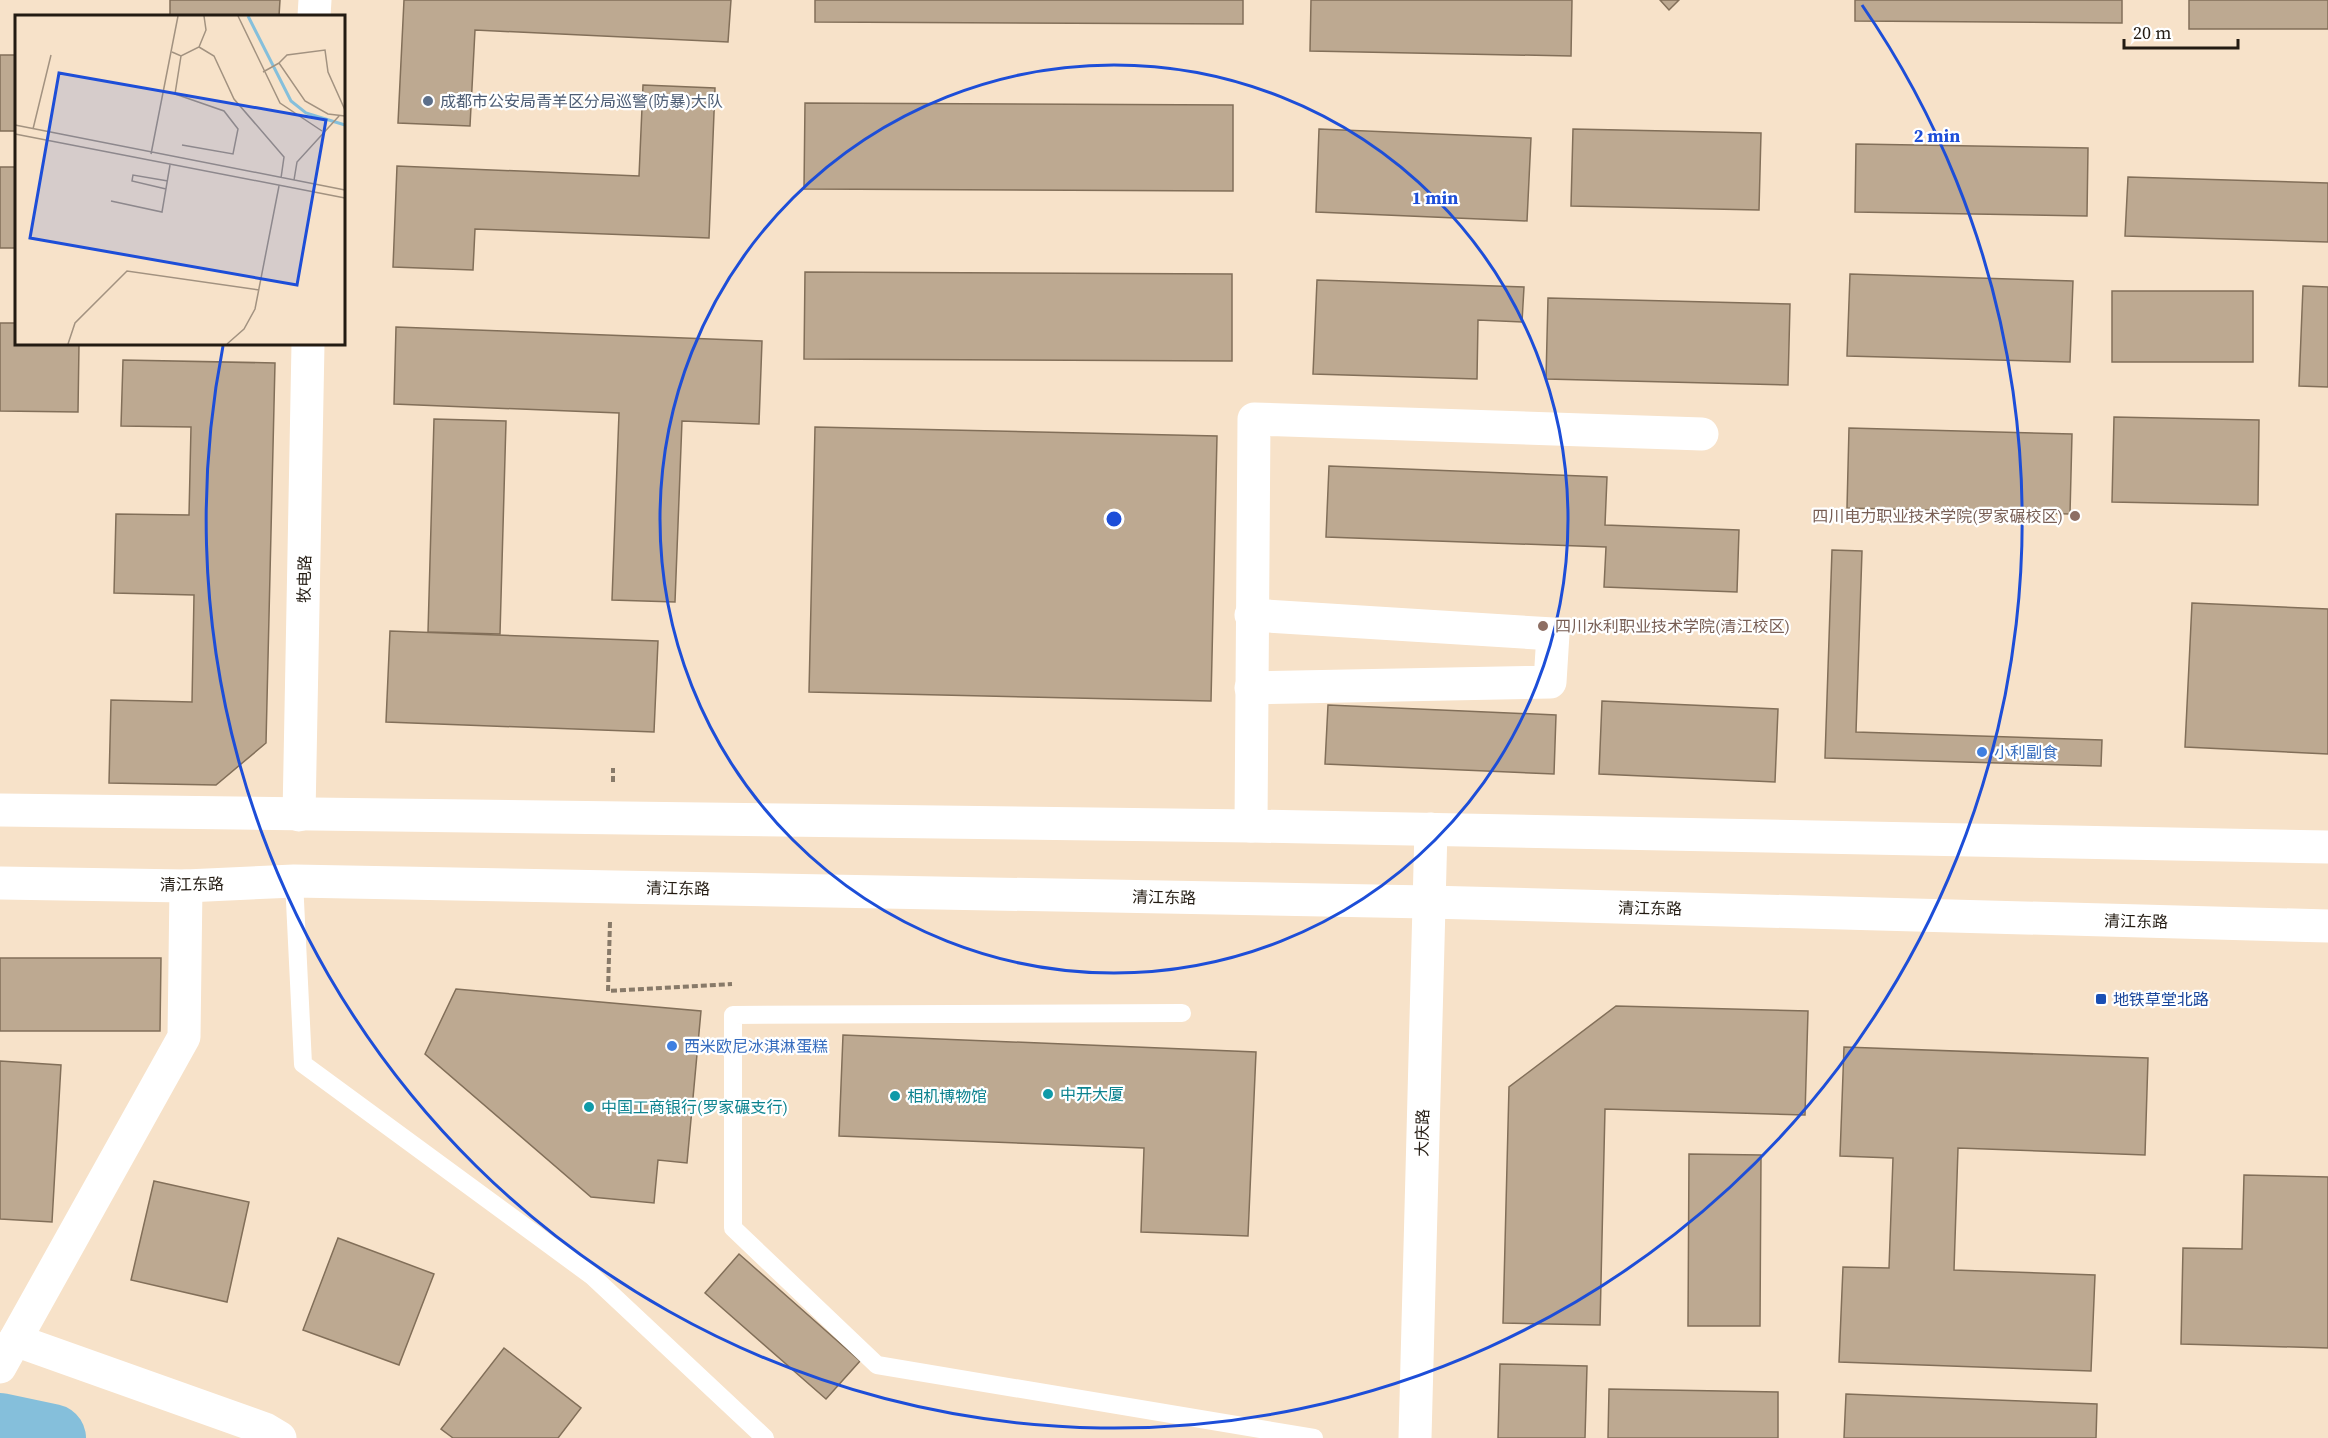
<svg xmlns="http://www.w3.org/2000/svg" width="2328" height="1438" font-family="'Source Serif 4','Noto Sans SC',serif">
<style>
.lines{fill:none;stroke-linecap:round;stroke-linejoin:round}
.river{stroke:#85bfdb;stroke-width:68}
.building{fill:#bda991;stroke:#826f59;stroke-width:1.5}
.path{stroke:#887a69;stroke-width:4;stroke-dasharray:6 3;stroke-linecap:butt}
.lane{stroke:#fff;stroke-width:18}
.street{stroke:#fff;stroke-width:33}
.secondary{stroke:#fff;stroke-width:33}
.primary{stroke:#fff;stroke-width:33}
.ring{fill:none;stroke:#1d4ed8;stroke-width:3}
.service-dot{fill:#5c6f8a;stroke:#fff;stroke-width:2}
.education-dot{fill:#8d6e63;stroke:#fff;stroke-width:2}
.shop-dot{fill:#3f7fe0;stroke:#fff;stroke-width:2}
.transit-dot{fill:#1a4fb4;stroke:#fff;stroke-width:2}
.culture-dot{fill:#0f9aa8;stroke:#fff;stroke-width:2}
.labels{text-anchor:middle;stroke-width:4.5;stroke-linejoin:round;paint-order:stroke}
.service-label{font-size:16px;fill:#4e5e75;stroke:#fff;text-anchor:start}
.education-label{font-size:16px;fill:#785e54;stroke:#fff;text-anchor:end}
.street-label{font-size:16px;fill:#231b12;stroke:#fff}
.shop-label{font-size:16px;fill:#366cbe;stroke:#fff;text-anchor:start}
.transit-label{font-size:16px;fill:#164399;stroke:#fff;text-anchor:start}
.culture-label{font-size:16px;fill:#0d838f;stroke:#fff;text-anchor:start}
.inset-river{fill:none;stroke:#85bfdb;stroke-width:3}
.inset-road{fill:none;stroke:#a29280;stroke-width:1.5}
.view{fill:#1d4ed8;fill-opacity:0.15;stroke:#1d4ed8;stroke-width:3}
.inset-edge{fill:none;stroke:#231b12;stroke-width:3}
.centre{fill:#1d4ed8;stroke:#fff;stroke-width:3}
.ring-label{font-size:18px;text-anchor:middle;font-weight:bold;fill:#1d4ed8;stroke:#fff;stroke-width:4.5;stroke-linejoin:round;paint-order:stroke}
</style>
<rect width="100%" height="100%" fill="#f7e2c9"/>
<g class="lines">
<polyline class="river" points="0,1427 52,1438"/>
</g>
<g class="building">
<polygon points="170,0 280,0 279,16 170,16"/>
<polygon points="404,0 731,0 728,42 475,30 470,126 398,123"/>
<polygon points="815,0 1243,0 1243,24 815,22"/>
<polygon points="1311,0 1572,0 1571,56 1310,51"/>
<polygon points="1660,0 1679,0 1669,10"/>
<polygon points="1855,0 2122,0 2122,23 1855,21"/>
<rect x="2189" y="0" width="139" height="29"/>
<rect x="0" y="55" width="16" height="76"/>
<polygon points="643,85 715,88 709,238 475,229 473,270 393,267 397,166 639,176"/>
<polygon points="805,103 1233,105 1233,191 804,189"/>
<polygon points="1319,129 1531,138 1527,221 1316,212"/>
<polygon points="1573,129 1761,133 1759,210 1571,206"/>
<polygon points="1856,144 2088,148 2087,216 1855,212"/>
<rect x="0" y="167" width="16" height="81"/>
<polygon points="2128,177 2328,183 2328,242 2125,236"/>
<polygon points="805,272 1232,274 1232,361 804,359"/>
<polygon points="1850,274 2073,281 2070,362 1847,356"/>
<polygon points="1317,280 1524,287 1522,322 1478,320 1477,379 1313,374"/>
<polygon points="2303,286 2328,287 2328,387 2299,386"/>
<rect x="2112" y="291" width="141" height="71"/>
<polygon points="1548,298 1790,304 1788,385 1546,379"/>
<polygon points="0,323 16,323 16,344 79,344 78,412 0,411"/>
<polygon points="396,327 762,341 759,424 682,421 675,602 612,600 619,413 394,404"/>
<polygon points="123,360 275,363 266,743 216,785 109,783 111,700 192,702 194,595 114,593 116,514 189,515 191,427 121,426"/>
<polygon points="2114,417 2259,420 2258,505 2112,502"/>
<polygon points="434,419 506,421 500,634 428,632"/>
<polygon points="815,427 1217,436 1211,701 809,692"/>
<polygon points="1849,428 2072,434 2070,514 1847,508"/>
<polygon points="1329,466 1607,477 1605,525 1739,530 1737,592 1604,587 1606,547 1326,537"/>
<polygon points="1832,550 1862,551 1856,732 2102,740 2101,766 1825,758"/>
<polygon points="2192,603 2328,609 2328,754 2185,747"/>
<polygon points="390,631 658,641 654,732 386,722"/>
<polygon points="1602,701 1778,709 1775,782 1599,774"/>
<polygon points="1328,705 1556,715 1554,774 1325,764"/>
<polygon points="0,958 161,958 160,1031 0,1031"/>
<polygon points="456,989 701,1011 687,1163 658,1160 654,1203 591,1197 425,1054"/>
<polygon points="1616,1006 1808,1011 1805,1115 1605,1109 1600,1325 1503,1323 1509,1087"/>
<polygon points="843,1035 1256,1052 1248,1236 1141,1232 1144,1148 839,1136"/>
<polygon points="1844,1047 2148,1058 2145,1155 1958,1148 1954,1270 2095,1275 2091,1371 1839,1362 1843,1267 1889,1268 1893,1158 1840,1156"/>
<polygon points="0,1061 61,1065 52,1222 0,1219"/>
<polygon points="1689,1154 1761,1155 1760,1326 1688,1326"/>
<polygon points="2244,1175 2328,1177 2328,1348 2181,1344 2183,1248 2242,1249"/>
<polygon points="154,1181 249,1202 227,1302 131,1280"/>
<polygon points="338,1238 434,1274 399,1365 303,1330"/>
<polygon points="739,1254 860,1361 826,1399 705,1293"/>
<polygon points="504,1348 581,1408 558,1438 453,1438 441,1429"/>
<polygon points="1500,1364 1587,1366 1585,1438 1498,1438"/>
<polygon points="1609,1389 1778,1392 1778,1438 1608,1438"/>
<polygon points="1846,1394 2097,1404 2096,1438 1844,1438"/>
</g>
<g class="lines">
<g class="path">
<polyline points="613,782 613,768"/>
<polyline points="610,922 608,991 732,984"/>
</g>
<g class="lane">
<polyline points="294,881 303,1064 592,1276 765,1438"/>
<polyline points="1182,1013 733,1015 733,1228 877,1365 1314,1438"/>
</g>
<g class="street">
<polyline points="314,16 315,0"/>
<polyline points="1251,688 1550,682 1553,634 1251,615"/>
<polyline points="299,815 308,344"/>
<polyline points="1251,826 1254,419 1702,434"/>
<polyline points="15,1340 265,1429 280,1438"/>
<polyline points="0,1367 184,1037 186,886"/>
</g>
<polyline class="secondary" points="1415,1438 1431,829"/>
<g class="primary">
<polyline points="0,810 1251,826 2328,847"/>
<polyline points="0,883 186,886 294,881 1428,902 2328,926"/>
</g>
</g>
<g class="ring">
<circle cx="1114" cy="519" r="454"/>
<path d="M1862 5A908 908 0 1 1 223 346"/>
</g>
<circle class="service-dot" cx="428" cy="101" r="6"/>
<g class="education-dot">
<circle cx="2075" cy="516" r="6"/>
<circle cx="1543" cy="626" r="6"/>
</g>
<g class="shop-dot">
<circle cx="1982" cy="752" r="6"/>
<circle cx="672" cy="1046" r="6"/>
</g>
<rect class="transit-dot" x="2095" y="993" width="12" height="12" rx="3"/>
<g class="culture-dot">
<circle cx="1048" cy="1094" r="6"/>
<circle cx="895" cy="1096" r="6"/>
<circle cx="589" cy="1107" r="6"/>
</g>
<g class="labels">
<g class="service-label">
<text x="440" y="107">成都市公安局青羊区分局巡警(防暴)大队</text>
</g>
<g class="education-label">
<text x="2063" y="522">四川电力职业技术学院(罗家碾校区)</text>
<text x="1555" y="632" text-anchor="start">四川水利职业技术学院(清江校区)</text>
</g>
<g class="street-label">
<text transform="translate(304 579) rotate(-89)" y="6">牧电路</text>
<text transform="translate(192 884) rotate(-1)" y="6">清江东路</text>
<text transform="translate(678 888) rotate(1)" y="6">清江东路</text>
<text transform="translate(1164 897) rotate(1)" y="6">清江东路</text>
<text transform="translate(1650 908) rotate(1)" y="6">清江东路</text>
<text transform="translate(2136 921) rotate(1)" y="6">清江东路</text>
<text transform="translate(1422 1133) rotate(-89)" y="6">大庆路</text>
</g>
<g class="shop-label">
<text x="1994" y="758">小利副食</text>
<text x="684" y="1052">西米欧尼冰淇淋蛋糕</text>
</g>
<g class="transit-label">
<text x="2113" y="1005">地铁草堂北路</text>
</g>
<g class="culture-label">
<text x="1060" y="1100">中开大厦</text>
<text x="907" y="1102">相机博物馆</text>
<text x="601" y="1113">中国工商银行(罗家碾支行)</text>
</g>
</g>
<g transform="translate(15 15)">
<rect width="330" height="330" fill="#f7e2c9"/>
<path class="inset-river" d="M233,1L276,86L291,98L330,110"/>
<path class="inset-road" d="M223,1L265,88L307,116M184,32L199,41L219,84L269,142L266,163M157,37L166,41L184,32L191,15L189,1M166,41L160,79L209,96L223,114L218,139L167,130M264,48L272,40L310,35L313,57L330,95M248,57L264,48L290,86L313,99L330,101M0,110L330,175M18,114L36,40M0,119L330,183M136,139L163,1M279,165L282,147L324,101M151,174L117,166L118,160L153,166M96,186L147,197L155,150M53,329L60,308L112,256L244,275M212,329L229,314L240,294L264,171"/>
<path class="view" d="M44,58L311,105L282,270L15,223Z"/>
<rect width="330" height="330" class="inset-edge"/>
</g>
<circle cx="1114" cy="519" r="9" class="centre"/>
<g class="ring-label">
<text x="1937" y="142">2 min</text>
<text x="1435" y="204">1 min</text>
</g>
<path d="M2124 39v9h114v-9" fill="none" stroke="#231b12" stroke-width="3"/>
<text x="2133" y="39" font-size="18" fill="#231b12" stroke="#ffffff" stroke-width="4.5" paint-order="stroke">20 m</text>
</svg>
